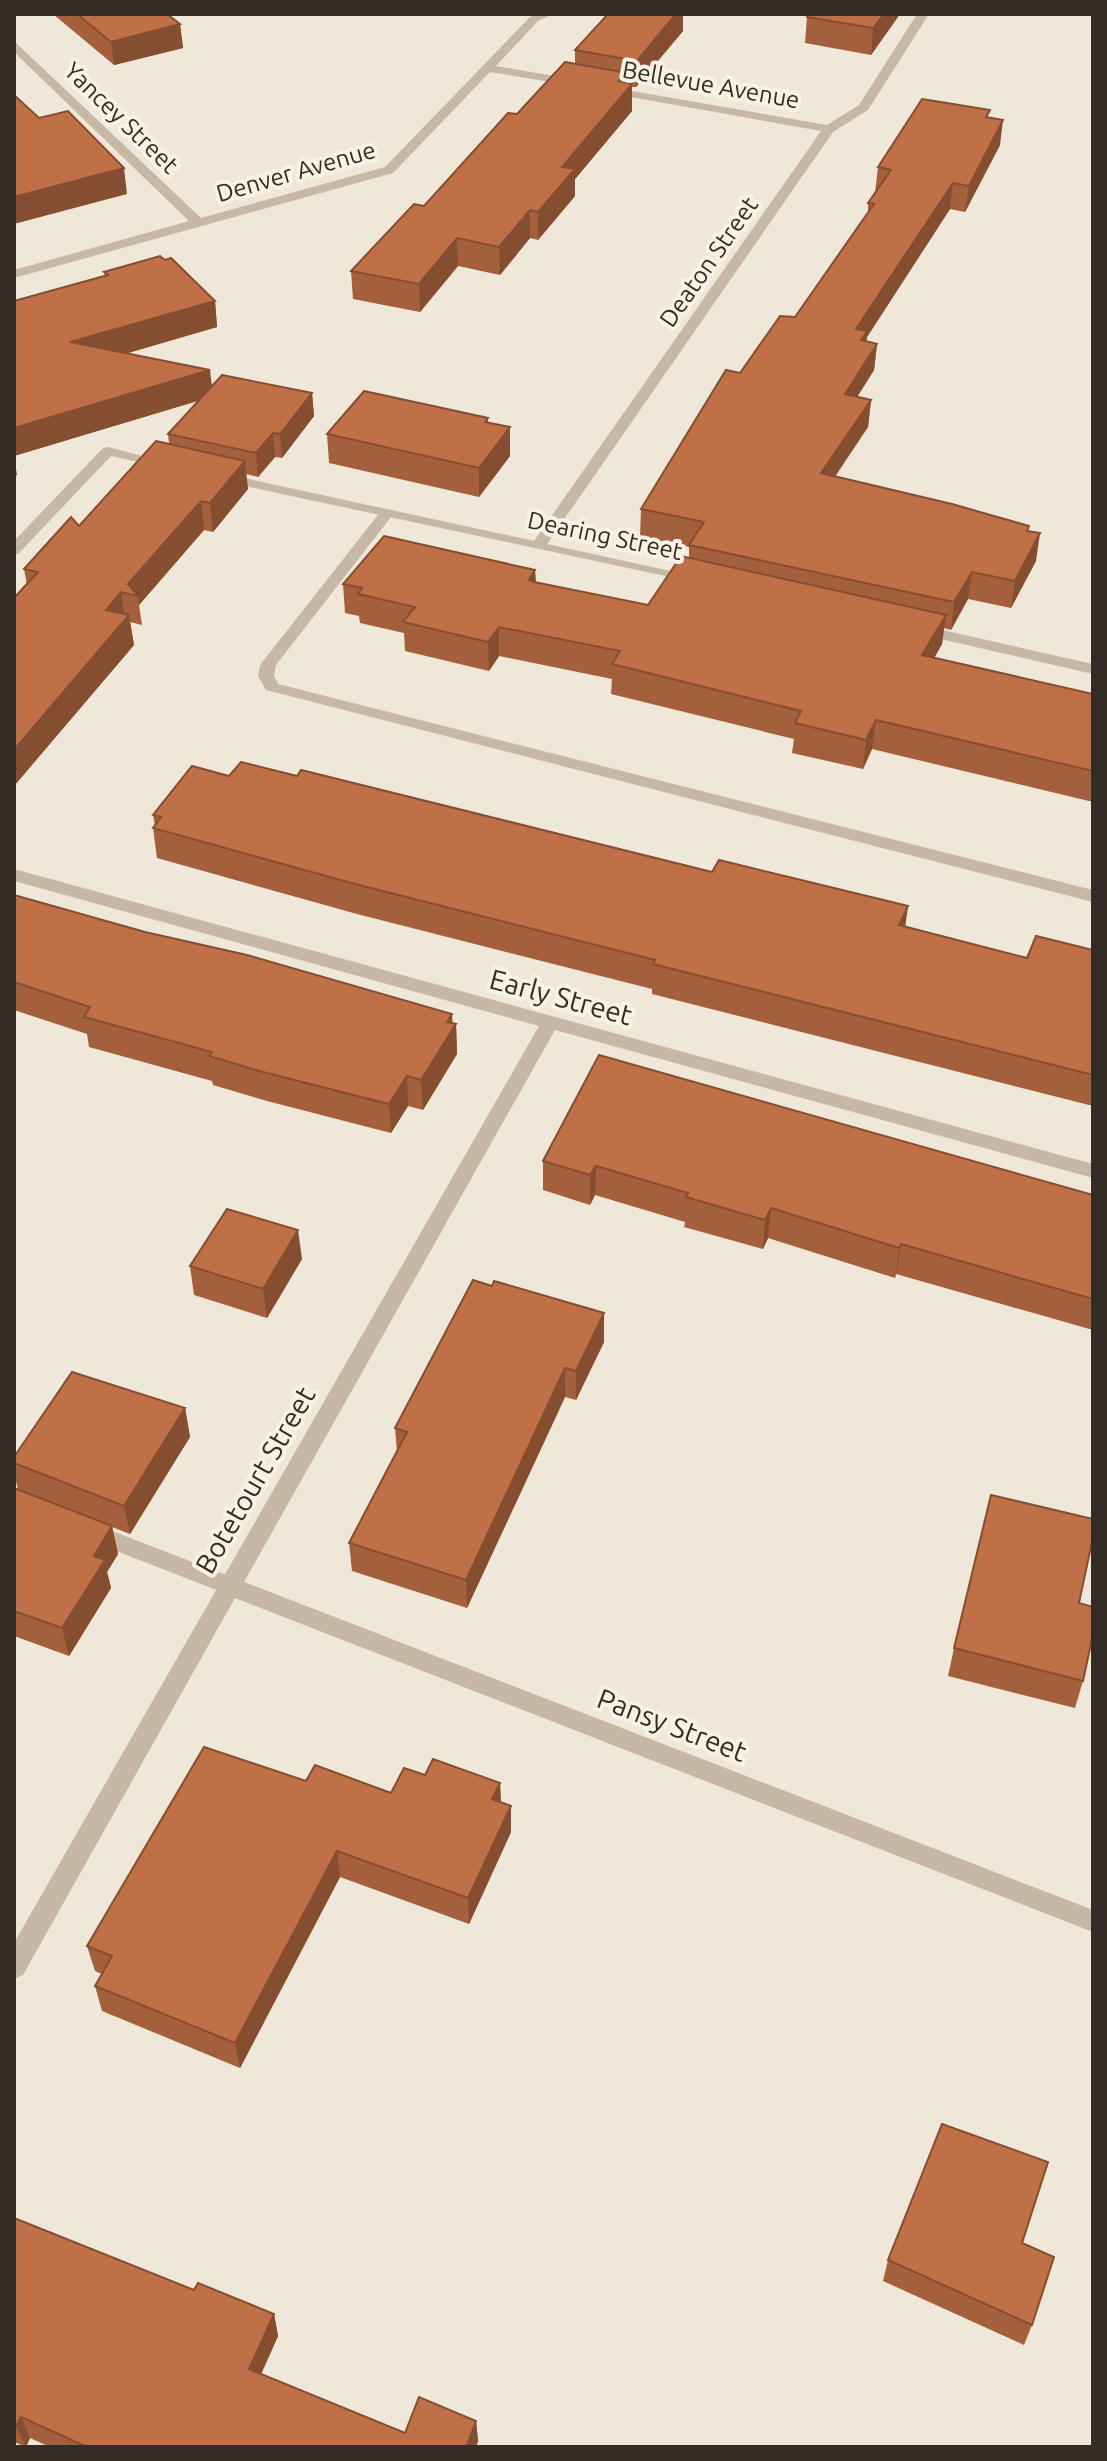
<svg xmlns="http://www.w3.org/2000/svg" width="1107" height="2461" font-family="Ubuntu,sans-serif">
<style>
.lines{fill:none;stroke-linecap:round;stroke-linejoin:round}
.lane{fill:#c6b8a5;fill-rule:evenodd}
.street{fill:#c6b8a5;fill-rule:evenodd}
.wall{fill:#a4603c}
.shaded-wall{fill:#864e31}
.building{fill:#bf7046;stroke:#864e31;stroke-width:2}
.labels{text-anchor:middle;stroke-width:8;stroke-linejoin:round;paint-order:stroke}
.far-street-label{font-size:24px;fill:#332b26;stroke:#f8f1e4}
.street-label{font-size:28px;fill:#332b26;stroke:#f8f1e4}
</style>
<rect width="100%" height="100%" fill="#efe7d8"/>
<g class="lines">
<g class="lane">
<polygon points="386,509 391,511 391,517 276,665 274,676 278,684 1093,890 1093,902 266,690 258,676 260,665 381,511"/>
<polygon points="91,1523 237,1579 240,1586 237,1593 229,1595 83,1538 80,1532 83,1526"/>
</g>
<g class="street">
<polygon points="537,14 553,14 538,21 496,66 577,80 583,84 581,87 490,72 393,173 14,278 14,270 189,221 14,52 14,41 201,218 385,167 530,17"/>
<polygon points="917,14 929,14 868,110 833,132 547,544 698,577 698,583 221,481 214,477 221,473 534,541 821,131 608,93 602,89 604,86 827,125 859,105"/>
<polygon points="108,447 173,464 166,468 111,456 19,553 14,555 14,541 103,448"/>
<polygon points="920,625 1093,664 1093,674 914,633 914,627"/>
<polygon points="14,869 1093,1164 1093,1178 555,1030 244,1582 1093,1910 1093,1932 235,1598 23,1975 14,1979 14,1943 539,1026 14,881"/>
</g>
</g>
<g class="wall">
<polygon points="53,14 167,14 180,24 183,48 114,65"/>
<polygon points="676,14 683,14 683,31 636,87 632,87 632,111 575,179 575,196 538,240 530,238 500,275 458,266 420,312 353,299 351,271 424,206 517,114 575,64 575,50"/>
<polygon points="809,14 900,14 871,55 805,43 807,17"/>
<polygon points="989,118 1000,145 965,212 950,209 867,337 866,341 877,344 874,370 857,397 871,400 868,427 835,477 1028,531 1036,561 1011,608 968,599 951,630 944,628 942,644 934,658 1093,694 1093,802 872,749 863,769 792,753 794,739 611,694 612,679 499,656 489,671 405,651 404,633 360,623 359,616 345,613 343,584 535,570 536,582 648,605 689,558 689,547 640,537 641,509 740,373 795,317 868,213 868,203 875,193 878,167"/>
<polygon points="165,260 215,301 217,327 126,353 212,385 312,393 314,416 282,458 275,457 258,477 246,474 248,489 213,532 204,530 139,605 142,625 130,622 134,645 14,786 14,598 27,585 24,569 79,526 169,444 168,434 198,401 14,456 105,276 104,272"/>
<polygon points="488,418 488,423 510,456 479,497 329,463 327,434"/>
<polygon points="229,776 905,927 1027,958 1093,950 1093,1106 652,994 652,989 357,914 157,858 153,828 155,826 153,815"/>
<polygon points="14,895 456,1024 457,1054 423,1110 408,1106 391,1133 267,1101 213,1085 212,1081 89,1047 87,1034 14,1010"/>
<polygon points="543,1161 1093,1195 1093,1330 896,1274 895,1278 768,1238 763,1249 684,1227 685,1222 595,1195 590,1205 543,1190"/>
<polygon points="302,1259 267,1318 194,1295 190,1266"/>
<polygon points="604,1342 576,1400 565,1397 467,1608 352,1571 349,1543 397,1452 395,1428"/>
<polygon points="185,1408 190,1437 130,1534 112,1527 118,1554 107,1572 111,1588 69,1656 14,1636 14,1488 18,1489 14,1474 14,1457"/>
<polygon points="1079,1603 1083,1681 1075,1708 948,1676 954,1648"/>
<polygon points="425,1775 500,1783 501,1802 511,1806 511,1832 469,1924 340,1877 240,2068 102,2011 95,1986 102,1974 95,1971 87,1946 391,1793"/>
<polygon points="14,2218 194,2290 274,2314 278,2336 261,2374 405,2433 476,2421 478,2441 476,2447 50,2447 30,2438 26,2447 14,2442"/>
<polygon points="1022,2243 1032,2325 1024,2345 883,2281 888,2260"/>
</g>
<g class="shaded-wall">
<polygon points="676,14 683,14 683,31 636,87 637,61"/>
<polygon points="884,14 900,14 871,55 873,28"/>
<polygon points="180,24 183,48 114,65 111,42"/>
<polygon points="627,73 626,91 632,84 632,111 575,179 575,196 538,240 538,212 562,167 619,81"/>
<polygon points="1003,120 1000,145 965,212 969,186"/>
<polygon points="124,168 127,194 14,224 14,197"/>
<polygon points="953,183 950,209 867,337 864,358 856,329"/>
<polygon points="530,210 530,238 500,275 499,247"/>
<polygon points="457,238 458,266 420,312 419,284"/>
<polygon points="215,301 217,327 74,369 70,342"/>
<polygon points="877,344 874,370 842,421 845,394"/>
<polygon points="210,370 213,396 14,456 14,428"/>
<polygon points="312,393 314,416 282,458 280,434"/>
<polygon points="871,400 868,427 818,500 821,473"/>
<polygon points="510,427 510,456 479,497 479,468"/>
<polygon points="273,433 275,457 258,477 256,453"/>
<polygon points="14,458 17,475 14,476"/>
<polygon points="245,461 248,489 213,532 210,503"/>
<polygon points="201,501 204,530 139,605 138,596 128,584"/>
<polygon points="1040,533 1036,561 1011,608 1015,581"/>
<polygon points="535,570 536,599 529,580"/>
<polygon points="972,572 968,599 951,630 954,602"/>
<polygon points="121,592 125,620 129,615 134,645 14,786 14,750 106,610"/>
<polygon points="946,615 942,644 919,685 922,655"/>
<polygon points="499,627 499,656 489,671 488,642"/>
<polygon points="876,720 872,749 863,769 866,740"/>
<polygon points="908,906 904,936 899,925"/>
<polygon points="452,1014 453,1029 456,1024 457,1054 423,1110 421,1080 447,1022"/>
<polygon points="407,1076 408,1106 391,1133 389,1104"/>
<polygon points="596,1166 595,1195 590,1205 590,1175"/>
<polygon points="771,1208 768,1238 763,1249 765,1220"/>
<polygon points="298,1230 302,1259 267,1318 263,1289"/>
<polygon points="901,1244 896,1274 895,1278 899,1248"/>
<polygon points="604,1313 604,1342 576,1400 576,1371"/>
<polygon points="565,1368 565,1397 467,1608 466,1580"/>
<polygon points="185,1408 190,1437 130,1534 124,1506"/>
<polygon points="112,1526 118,1554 107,1572 111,1588 69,1656 62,1628 94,1556"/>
<polygon points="500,1783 501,1810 492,1799"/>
<polygon points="511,1806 511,1832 469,1924 468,1898"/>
<polygon points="337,1851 340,1877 240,2068 235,2043"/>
<polygon points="274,2314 278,2336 254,2390 249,2369"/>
<polygon points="21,2417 30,2438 26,2447 16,2426"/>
<polygon points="476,2421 478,2441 476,2447 467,2447"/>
</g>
<g class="building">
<polygon points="77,14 167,14 180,24 111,42"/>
<polygon points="608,14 676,14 637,61 575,50"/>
<polygon points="809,14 884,14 873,28 807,17"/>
<polygon points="565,62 627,73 619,81 632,84 562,167 575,169 538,212 530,210 499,247 457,238 419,284 351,271 414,204 424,206 508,113 517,114"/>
<polygon points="14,95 39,118 68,111 124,168 14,197"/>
<polygon points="922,99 990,110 986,117 1003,120 969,186 953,183 856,329 867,331 861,340 877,344 845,394 871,400 821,473 952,504 1029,526 1027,531 1040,533 1015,581 972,572 954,602 689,545 704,522 641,509 726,370 740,373 780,316 795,317 874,204 868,203 891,170 878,167"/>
<polygon points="160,256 165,260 171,258 215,301 70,342 210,370 14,428 14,301 108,275 104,272"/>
<polygon points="222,375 312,393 280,434 273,433 256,453 168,434"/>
<polygon points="364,391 488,418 485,422 510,427 479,468 327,434"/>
<polygon points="156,441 245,461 210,503 201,501 128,584 138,596 121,592 106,610 129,615 14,750 14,598 38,572 24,569 71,517 79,526"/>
<polygon points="384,536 535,570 529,580 534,582 648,605 681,556 946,615 922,655 1093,694 1093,771 876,720 866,740 795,723 801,711 612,664 620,651 499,627 488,642 403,622 415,607 358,594 362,588 343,584"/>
<polygon points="241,762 297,776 301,770 712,872 719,860 908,906 899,925 1027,958 1036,936 1093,950 1092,966 1093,966 1093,1075 653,964 655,960 355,884 153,828 161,817 153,815 192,766 229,776"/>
<polygon points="14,895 145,932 247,955 452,1014 447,1022 456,1024 421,1080 407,1076 389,1104 263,1072 209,1056 212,1052 84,1017 90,1007 14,982"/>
<polygon points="599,1055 1093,1195 1093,1299 901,1244 899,1248 771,1208 765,1220 686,1197 688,1193 596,1166 590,1175 543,1161"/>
<polygon points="227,1209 298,1230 263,1289 190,1266"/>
<polygon points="473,1280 492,1286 494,1281 604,1313 576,1371 565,1368 466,1580 349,1543 407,1432 395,1428"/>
<polygon points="72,1372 185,1408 124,1506 14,1463 14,1457"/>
<polygon points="14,1488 112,1526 94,1556 105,1560 62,1628 14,1611"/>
<polygon points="991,1495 1093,1519 1093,1537 1079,1603 1093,1607 1093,1634 1083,1681 954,1648"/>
<polygon points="204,1747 306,1781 315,1765 391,1793 404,1768 425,1775 433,1759 500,1783 492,1799 511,1806 468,1898 337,1851 235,2043 95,1986 112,1956 87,1946"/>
<polygon points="942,2124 1048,2162 1022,2243 1054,2257 1032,2325 888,2260"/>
<polygon points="14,2218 194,2290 198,2283 274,2314 249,2369 405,2433 419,2397 476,2421 467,2445 472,2447 87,2447 21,2417 16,2426 14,2425"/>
</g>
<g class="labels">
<g class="far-street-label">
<text transform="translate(711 85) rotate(10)" y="8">Bellevue Avenue</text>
<text transform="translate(121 118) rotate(44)" y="8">Yancey Street</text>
<text transform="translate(296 172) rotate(-16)" y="8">Denver Avenue</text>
<text transform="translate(709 262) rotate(-55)" y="8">Deaton Street</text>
<text transform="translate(605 536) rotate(12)" y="8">Dearing Street</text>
</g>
<g class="street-label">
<text transform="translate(561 997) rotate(15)" y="10">Early Street</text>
<text transform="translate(255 1480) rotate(-60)" y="10">Botetourt Street</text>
<text transform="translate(672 1725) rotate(21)" y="10">Pansy Street</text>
</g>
</g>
<rect width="1107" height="2461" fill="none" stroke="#332b26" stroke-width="32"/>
</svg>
